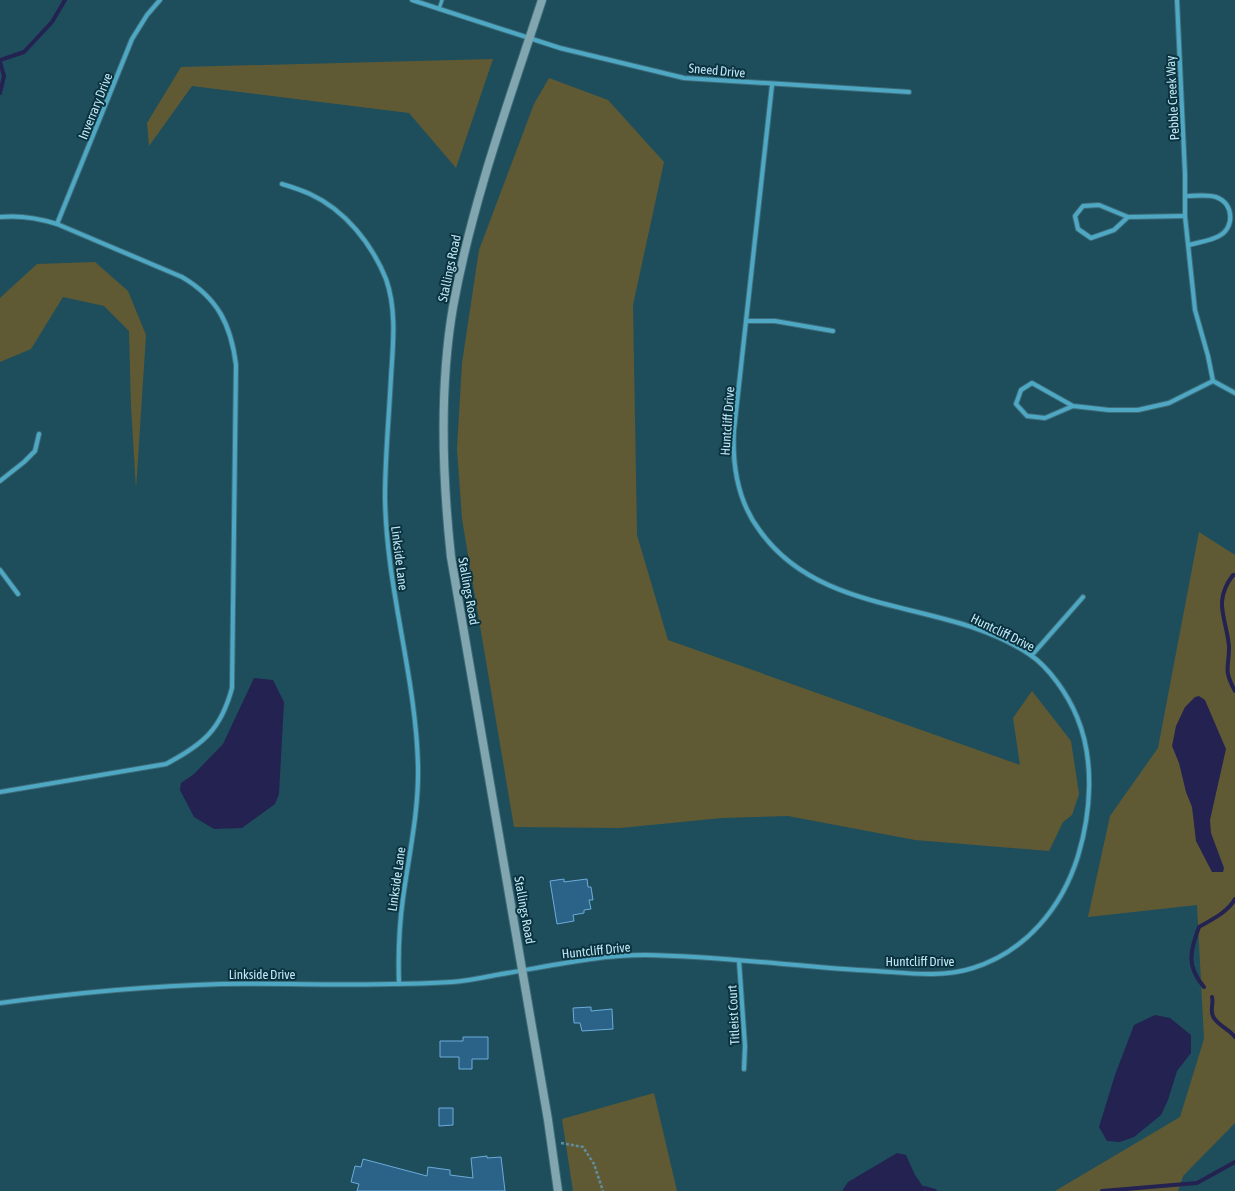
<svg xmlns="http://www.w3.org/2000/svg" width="1235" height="1191" font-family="'Asap Condensed',sans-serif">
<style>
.green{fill:#605a34}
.water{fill:#232251}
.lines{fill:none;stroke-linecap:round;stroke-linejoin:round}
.stream{stroke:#232251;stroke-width:4}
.building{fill:#2b6388;stroke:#6cacda}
.lane-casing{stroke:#3d6d7b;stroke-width:5}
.street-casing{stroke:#3d6d7b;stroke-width:6}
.secondary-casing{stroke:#3d6d7b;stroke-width:10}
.path{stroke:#608d9b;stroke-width:2.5;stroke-dasharray:3 2;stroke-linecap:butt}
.lane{stroke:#4ea8c4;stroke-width:3}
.street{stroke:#4ea8c4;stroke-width:4}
.secondary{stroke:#82a6b0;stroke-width:8}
.labels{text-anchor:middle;stroke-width:4;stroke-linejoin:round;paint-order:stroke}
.street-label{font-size:13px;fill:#bfe8f6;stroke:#0b323e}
</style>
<rect width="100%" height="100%" fill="#1e4e5c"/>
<g class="green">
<polygon points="493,59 456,168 409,113 192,86 149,146 147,123 181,67"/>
<polygon points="549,78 608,100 664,162 633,305 637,535 668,640 1020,765 1013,718 1032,691 1071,741 1079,794 1072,815 1063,822 1049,851 915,840 788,816 722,818 620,828 514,827 462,519 457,449 462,363 479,250 534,104"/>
<polygon points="95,262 128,291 146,335 136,489 131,406 129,331 104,306 63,297 31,349 0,362 0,298 37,264"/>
<polygon points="1199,532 1235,555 1235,1123 1183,1176 1178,1191 1055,1191 1180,1117 1204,1039 1197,905 1088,917 1110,816 1158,748"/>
<polygon points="654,1093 677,1191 573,1191 562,1119"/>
</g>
<g class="water">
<polygon points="254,678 273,680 284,702 279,794 275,804 242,828 214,829 194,817 180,790 181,783 194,774 223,744"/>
<polygon points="1199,696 1205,700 1226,749 1210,820 1211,833 1224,868 1223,872 1212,872 1196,841 1192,807 1186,792 1179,763 1172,746 1176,726 1185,707 1195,697"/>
<polygon points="1155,1015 1170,1018 1191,1035 1191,1053 1177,1071 1168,1100 1161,1115 1134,1137 1120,1142 1107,1141 1099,1127 1115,1075 1134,1025"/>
<polygon points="897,1153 906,1155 915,1175 924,1188 924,1191 842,1191 848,1182"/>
</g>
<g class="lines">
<g class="stream">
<polyline points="0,60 24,52 52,22 65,0"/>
<polyline points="0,62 4,76 0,93"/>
<path d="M1235,575H1233C1212,603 1227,618 1229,647C1229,669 1223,669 1235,691"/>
<path d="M1204,987C1186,966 1190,951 1199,927C1211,920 1228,912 1235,899"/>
<path d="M1212,997C1214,1004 1209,1012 1214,1018C1219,1026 1229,1029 1235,1037"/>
<polyline points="924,1188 935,1191"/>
<polyline points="1102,1191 1197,1183 1235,1162"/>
</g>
</g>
<g class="building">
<polygon points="564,879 564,882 587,879 588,887 591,887 593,900 589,900 591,909 584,910 584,913 573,915 574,921 557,924 550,881"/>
<polygon points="591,1007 591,1011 612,1009 613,1029 582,1031 580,1023 574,1023 573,1008"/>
<polygon points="463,1037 488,1037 488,1059 472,1059 472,1069 459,1069 459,1057 440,1057 440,1041 463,1041"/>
<polygon points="439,1108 453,1108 453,1125 439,1126"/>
<polygon points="487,1156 487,1158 501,1157 505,1191 357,1191 359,1184 351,1182 355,1166 361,1167 363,1159 427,1176 428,1167 450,1170 450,1175 473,1178 471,1158"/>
</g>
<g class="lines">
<g class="lane-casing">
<polyline id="lane" points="439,9 442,0"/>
</g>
<g class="street-casing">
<g id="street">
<polyline points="412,0 560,48 684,78 909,92"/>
<polyline points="1177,0 1185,174 1185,216 1195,310 1208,356 1213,381 1235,393"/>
<path d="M282,184C292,187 301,190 310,194C345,210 372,244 386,279C397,310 393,345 391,377C389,417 385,457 385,497C386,588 416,676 418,766C419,811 409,854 403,898C399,927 398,955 399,984"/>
<path d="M1185,196C1195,196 1207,194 1216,197C1234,203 1235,228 1219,236C1210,241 1199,242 1189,245"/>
<path d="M0,217C21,215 38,218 57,224L182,277C218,298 231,325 236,365L232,688C221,729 204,744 166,764L0,792"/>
<polyline points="1128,217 1114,230 1091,238 1078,229 1075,216 1083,206 1099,205 1128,217 1185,216"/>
<polyline points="57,224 132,39 147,15 160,0"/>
<polyline points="746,321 775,321 833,331"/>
<polyline points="1073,406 1045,418 1027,416 1016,404 1021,390 1032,383 1073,406 1109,410 1138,410 1169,403 1213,381"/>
<polyline points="0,481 24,462 35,451 39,434"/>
<polyline points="0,570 18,594"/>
<polyline points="1032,655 1083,597"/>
<polyline points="739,961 745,1046 744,1069"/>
<path d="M0,1003C74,993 147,986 221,984C298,983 375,987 452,982C467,981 481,978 496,975C546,967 595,955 645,955C722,956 799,967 876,971C908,973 942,978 973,968C1025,952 1062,908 1078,856C1091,813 1095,760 1077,717C1068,695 1049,667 1029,654C946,598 823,619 760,531C738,502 732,466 734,430L772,85"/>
</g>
</g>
<g class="secondary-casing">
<path id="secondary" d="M542,0C509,101 472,202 453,307C439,389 442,474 451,557L548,1120L558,1191"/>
</g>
<polyline class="path" points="561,1143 583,1147 594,1164 603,1191"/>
<use href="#lane" class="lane"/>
<use href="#street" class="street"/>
<use href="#secondary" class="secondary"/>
</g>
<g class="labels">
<g class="street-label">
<text transform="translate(717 70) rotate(5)" y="5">Sneed Drive</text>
<text transform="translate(1172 98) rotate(-93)" y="5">Pebble Creek Way</text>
<text transform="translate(95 106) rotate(-68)" y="5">Inverrary Drive</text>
<text transform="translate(449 268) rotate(-78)" y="5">Stallings Road</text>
<text transform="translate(727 421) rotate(-86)" y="5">Huntcliff Drive</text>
<text transform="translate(400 558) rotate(83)" y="5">Linkside Lane</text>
<text transform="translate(469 591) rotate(80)" y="5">Stallings Road</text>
<text transform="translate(1003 632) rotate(26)" y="5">Huntcliff Drive</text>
<text transform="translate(396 879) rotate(-82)" y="5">Linkside Lane</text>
<text transform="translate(525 910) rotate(80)" y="5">Stallings Road</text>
<text transform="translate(596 950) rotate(-6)" y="5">Huntcliff Drive</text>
<text x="920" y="966">Huntcliff Drive</text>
<text x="262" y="979">Linkside Drive</text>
<text transform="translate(733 1015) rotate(-93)" y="5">Titleist Court</text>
</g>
</g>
</svg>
